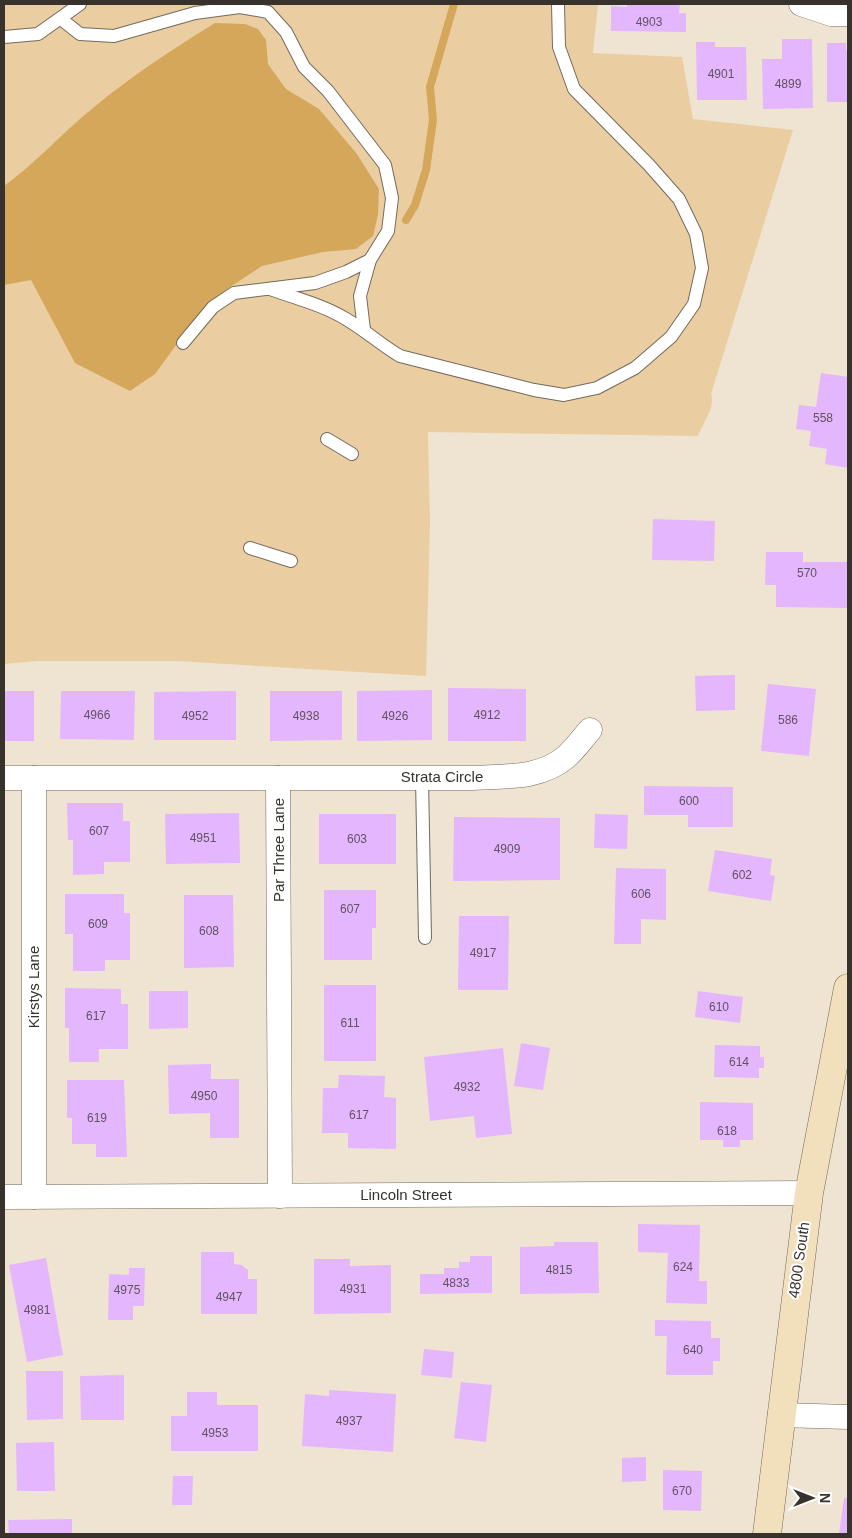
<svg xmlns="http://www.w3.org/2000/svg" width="852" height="1538" font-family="Helvetica,sans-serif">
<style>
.green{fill:#eacea2}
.water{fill:#d5a75a}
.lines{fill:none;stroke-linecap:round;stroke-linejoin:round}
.stream{stroke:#d5a75a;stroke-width:8}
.building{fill:#e4b6fe}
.lane-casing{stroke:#746a5b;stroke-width:14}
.street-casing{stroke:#746a5b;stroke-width:25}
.secondary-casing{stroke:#746a5b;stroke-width:29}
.lane{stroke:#fff;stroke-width:12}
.street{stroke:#fff;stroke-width:24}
.secondary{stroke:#f2e0bd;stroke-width:28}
.labels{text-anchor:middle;stroke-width:4;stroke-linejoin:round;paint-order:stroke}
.number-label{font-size:12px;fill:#625360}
.street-label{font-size:15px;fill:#37322c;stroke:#fff}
</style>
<rect width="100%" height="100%" fill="#efe3d2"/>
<path class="green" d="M4,4H598L593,53L682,57L693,119L793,130L711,394C716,406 702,424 698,436L428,432L430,523L426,676L176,661H37L4,664Z"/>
<path class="water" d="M215,23L245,24L258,29L266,40L268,64L286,89L319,109L357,154L379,189L378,215L373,236L356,249L323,252L262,266L224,291L185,333L155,374L130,391L75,363L31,280L4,285V186C37,162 62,133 93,108C131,76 173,49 215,23Z"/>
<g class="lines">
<polyline class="stream" points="406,220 415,205 426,170 433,120 430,87 454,4"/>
</g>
<g class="building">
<polygon points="627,4 680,4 679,13 686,13 686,32 611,31 611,6 627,7"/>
<polygon points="782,39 812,39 813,108 763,109 762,59 782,59"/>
<polygon points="696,42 715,42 715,47 746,47 747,100 697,100"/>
<polygon points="827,43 846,43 846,50 848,50 848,102 827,102"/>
<polygon points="821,373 848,377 848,468 825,464 827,449 809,446 811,431 796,429 799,405 816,407"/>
<polygon points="653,519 715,521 714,561 652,560"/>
<polygon points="766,552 803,552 803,562 848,562 848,608 776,607 776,585 765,585"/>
<polygon points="735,675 735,710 696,711 695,676"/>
<polygon points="768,684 816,689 809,756 761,751"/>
<polygon points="448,688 526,689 526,741 448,741"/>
<polygon points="432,690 432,740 357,741 357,691"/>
<rect x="4" y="691" width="30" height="50"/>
<polygon points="61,691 135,691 134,740 60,739"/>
<polygon points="236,691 236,740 154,740 154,692"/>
<polygon points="270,691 342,691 342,740 270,741"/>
<polygon points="644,786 733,787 733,827 688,827 688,815 644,815"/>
<polygon points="67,803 123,803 123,821 130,821 130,862 104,862 104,874 73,875 73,840 68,840"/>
<polygon points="239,813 240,863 166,864 165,814"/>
<rect x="319" y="814" width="77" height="50"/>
<polygon points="595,814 628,815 627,849 594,848"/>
<polygon points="454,817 560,818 560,880 453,881"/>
<polygon points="715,850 772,859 770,875 775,876 771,901 708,891"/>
<polygon points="616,868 666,869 666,920 641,919 641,944 614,944"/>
<polygon points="324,890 376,890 376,928 372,928 372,960 324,960"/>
<polygon points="65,894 124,894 124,913 130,913 130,960 105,960 105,971 73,971 73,934 65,934"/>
<polygon points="184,895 233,895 234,967 184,968"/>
<polygon points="459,916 509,916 508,990 458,990"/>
<rect x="324" y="985" width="52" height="76"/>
<polygon points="65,988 121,989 121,1004 128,1004 128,1049 99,1049 99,1062 69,1062 69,1028 65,1028"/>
<polygon points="149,991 188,991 188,1028 149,1029"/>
<polygon points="698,991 743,997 740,1023 695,1017"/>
<polygon points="521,1043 550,1048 543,1090 514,1086"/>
<polygon points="715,1045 760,1046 760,1057 764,1057 764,1068 759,1068 759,1078 714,1077"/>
<polygon points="503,1048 512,1134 476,1138 474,1116 430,1121 424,1057"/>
<polygon points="211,1064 211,1079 239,1079 239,1138 210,1138 210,1113 169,1114 168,1065"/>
<polygon points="339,1075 385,1076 384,1097 396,1098 396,1149 348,1148 348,1133 322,1133 323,1088 338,1088"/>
<polygon points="67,1080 124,1080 127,1157 96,1157 96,1144 72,1144 72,1118 67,1118"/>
<polygon points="700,1102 753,1103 753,1140 740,1140 740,1147 723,1147 723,1140 700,1140"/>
<polygon points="638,1224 700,1225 699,1281 707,1281 707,1304 666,1303 668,1253 638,1252"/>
<polygon points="554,1242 598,1242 599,1293 520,1294 520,1247 554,1246"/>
<polygon points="201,1252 234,1252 234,1264 241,1265 248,1270 248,1279 257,1279 257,1314 201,1314"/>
<polygon points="470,1256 492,1256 492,1293 420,1294 420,1274 444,1274 444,1268 459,1268 459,1262 470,1262"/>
<polygon points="46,1258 63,1355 27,1362 9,1265"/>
<polygon points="314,1259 350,1259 350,1266 391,1265 391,1313 314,1314"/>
<polygon points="129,1268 145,1268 144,1306 133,1306 133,1320 108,1320 109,1274 129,1275"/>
<polygon points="655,1320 711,1321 711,1338 720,1338 720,1361 713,1361 713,1375 666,1375 667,1336 655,1336"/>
<polygon points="424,1349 454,1352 452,1378 421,1375"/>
<polygon points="26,1371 63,1371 63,1419 27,1420"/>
<polygon points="124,1375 124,1420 81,1420 80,1376"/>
<polygon points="461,1382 492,1385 486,1442 454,1438"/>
<polygon points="329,1390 396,1394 393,1452 302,1446 305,1394 329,1396"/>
<polygon points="187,1392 217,1392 217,1405 258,1405 258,1451 171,1451 171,1416 187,1416"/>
<polygon points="54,1442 55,1491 17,1491 16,1443"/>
<polygon points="646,1457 646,1481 622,1482 622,1458"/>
<polygon points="663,1470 702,1471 701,1511 663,1510"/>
<polygon points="173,1476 193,1476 192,1505 172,1505"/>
<polygon points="844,1498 848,1498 848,1534 839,1534"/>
<polygon points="72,1519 72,1534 9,1534 8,1520"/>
</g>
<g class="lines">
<g class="lane-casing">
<g id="lane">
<polyline points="61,19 80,34 114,36 195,13 240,7 268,12 286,32 304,67 328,91 385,165 392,198 388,231 370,260 360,296 364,330"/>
<polyline points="4,37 38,34 80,4"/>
<path d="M270,289C295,298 323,305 346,319C365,330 381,345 400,356L534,390L564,395L597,388L635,368L671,337L694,304L702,268L696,234L679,199L649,165L574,89L559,47L558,4"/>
<polyline points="183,343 213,307 234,293 315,283 346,272 370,260"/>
<polyline points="327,439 352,454"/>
<polyline points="250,548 291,561"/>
<polyline points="422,778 425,938"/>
</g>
</g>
<g class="street-casing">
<g id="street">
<polyline points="801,4 831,14 848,14"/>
<path d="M4,778H473C505,776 540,779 566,757C575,749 582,739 590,730"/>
<polyline points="34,778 34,1197"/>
<polyline points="278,778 280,1196"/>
<polyline points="4,1197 809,1193"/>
<polyline points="780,1415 848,1417"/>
</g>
</g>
<g class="secondary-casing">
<polyline id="secondary" points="767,1534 809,1193 848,988"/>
</g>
<use href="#lane" class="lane"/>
<use href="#street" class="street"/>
<use href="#secondary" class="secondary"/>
</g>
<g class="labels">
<g class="number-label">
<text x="649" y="26">4903</text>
<text x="721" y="78">4901</text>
<text x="788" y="88">4899</text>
<text x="823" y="422">558</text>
<text x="807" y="577">570</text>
<text x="97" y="719">4966</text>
<text x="487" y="719">4912</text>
<text x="195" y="720">4952</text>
<text x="306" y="720">4938</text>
<text x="395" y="720">4926</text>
<text x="788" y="724">586</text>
<text x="689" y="805">600</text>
<text x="99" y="835">607</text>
<text x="203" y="842">4951</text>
<text x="357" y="843">603</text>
<text x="507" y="853">4909</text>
<text x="742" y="879">602</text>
<text x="641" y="898">606</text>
<text x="350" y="913">607</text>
<text x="98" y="928">609</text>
<text x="209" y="935">608</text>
<text x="483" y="957">4917</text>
<text x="719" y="1011">610</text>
<text x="96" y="1020">617</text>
<text x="350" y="1027">611</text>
<text x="739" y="1066">614</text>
<text x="467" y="1091">4932</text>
<text x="204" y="1100">4950</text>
<text x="359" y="1119">617</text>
<text x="97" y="1122">619</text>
<text x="727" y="1135">618</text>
<text x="683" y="1271">624</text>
<text x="559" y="1274">4815</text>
<text x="456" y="1287">4833</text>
<text x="353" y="1293">4931</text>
<text x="127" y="1294">4975</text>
<text x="229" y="1301">4947</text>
<text x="37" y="1314">4981</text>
<text x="693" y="1354">640</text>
<text x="349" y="1425">4937</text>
<text x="215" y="1437">4953</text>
<text x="682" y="1495">670</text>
</g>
<g class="street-label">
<text x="442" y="782">Strata Circle</text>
<text transform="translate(279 850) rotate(-90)" y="5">Par Three Lane</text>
<text transform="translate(34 987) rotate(-90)" y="5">Kirstys Lane</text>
<text x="406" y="1200">Lincoln Street</text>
<text transform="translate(799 1260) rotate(-82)" y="5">4800 South</text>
</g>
</g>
<rect width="852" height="1538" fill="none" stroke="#37322c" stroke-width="10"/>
<g transform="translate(812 1498) rotate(90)" stroke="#ffffff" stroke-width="4" paint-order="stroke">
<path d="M0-4L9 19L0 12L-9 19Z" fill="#37322c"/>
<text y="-8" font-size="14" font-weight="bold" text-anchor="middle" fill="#37322c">N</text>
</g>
</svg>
